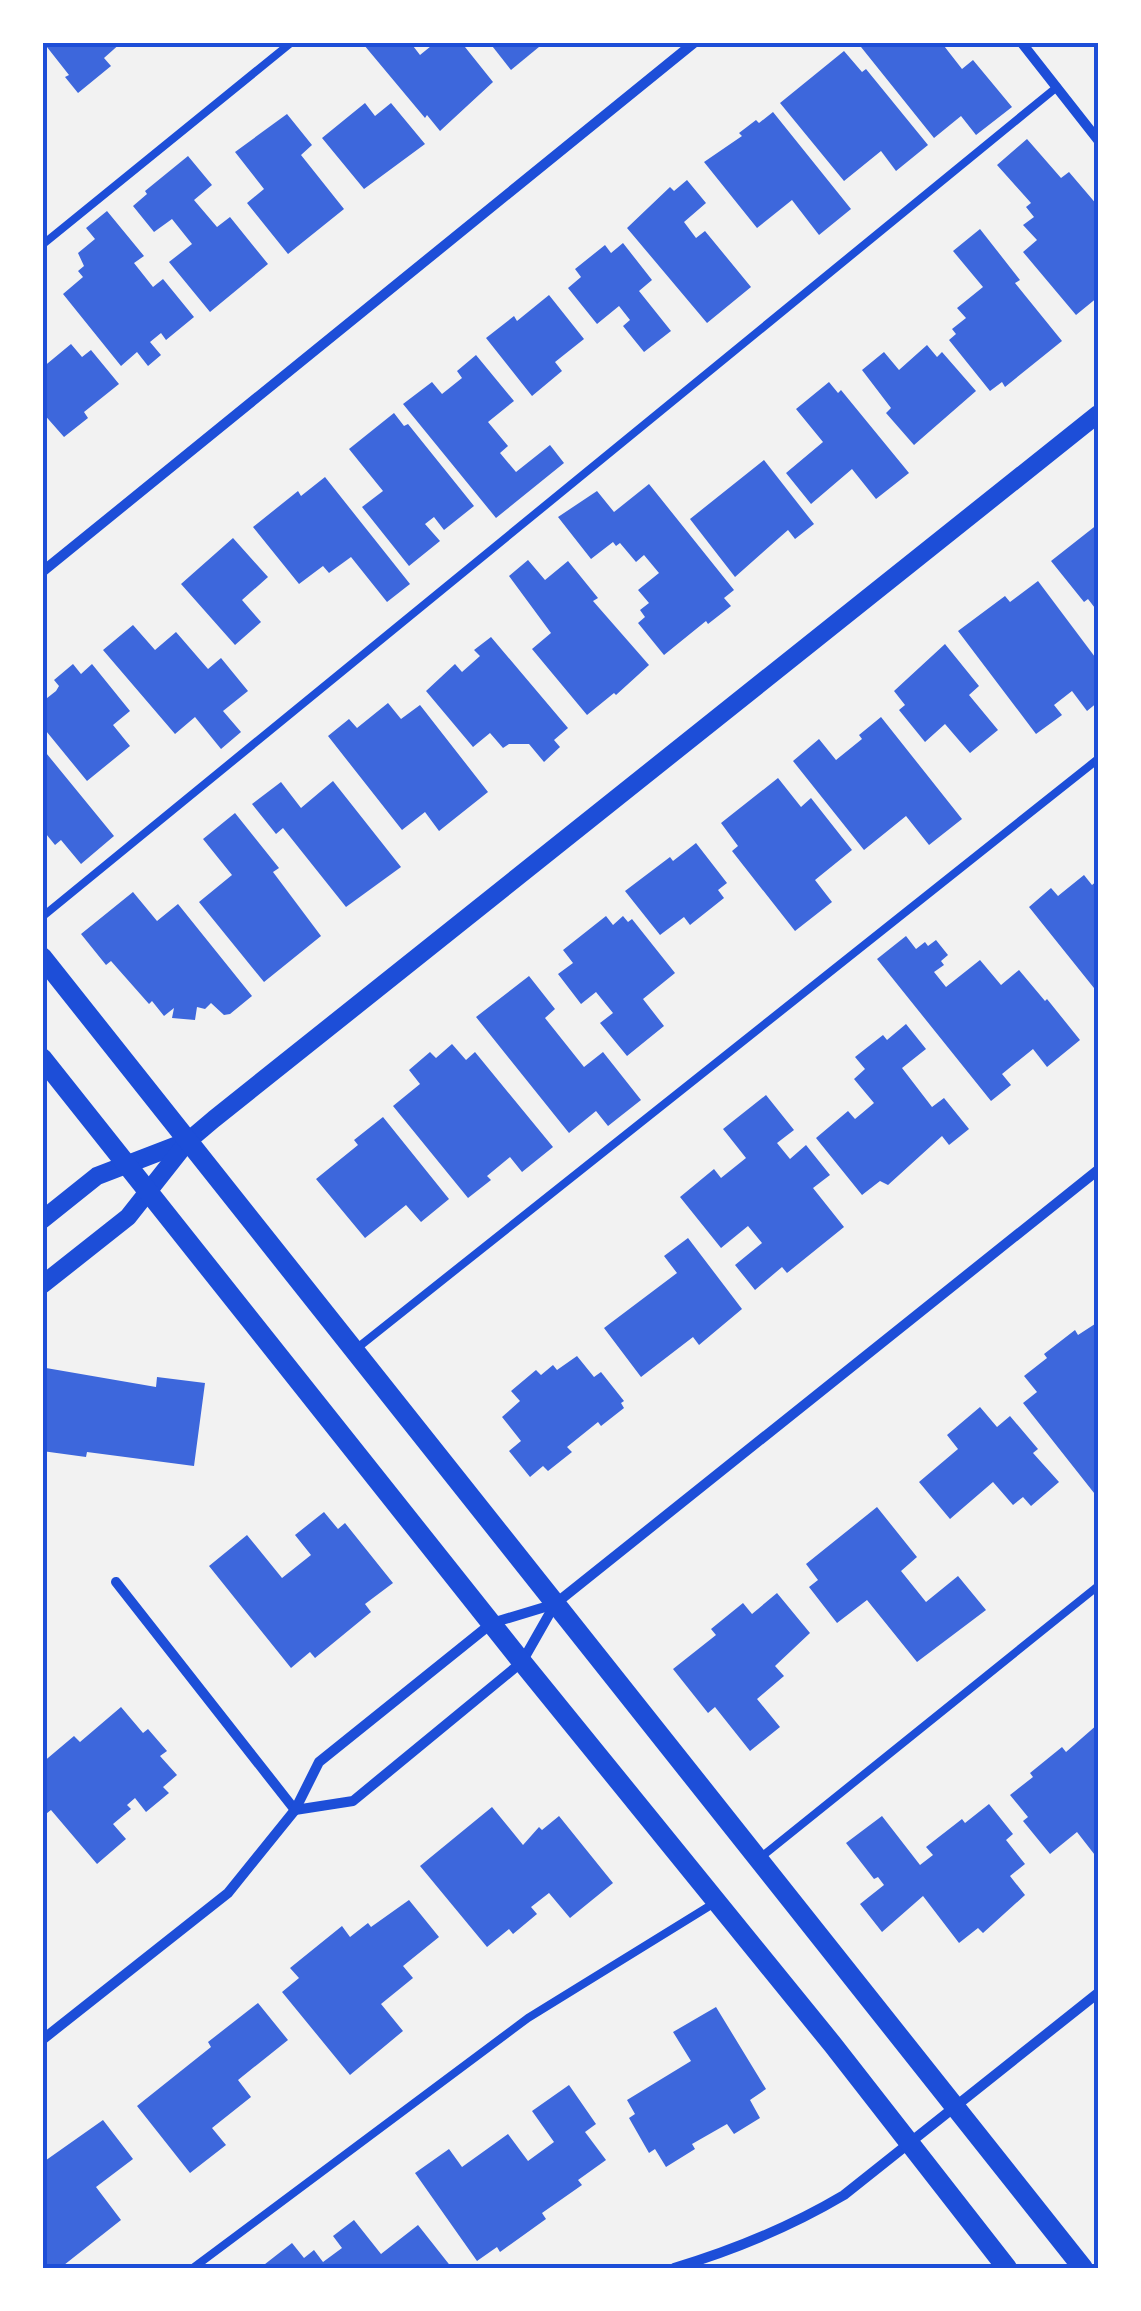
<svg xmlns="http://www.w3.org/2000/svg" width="1141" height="2311" font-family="'Golos Text',sans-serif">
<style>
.building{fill:#3d67dc}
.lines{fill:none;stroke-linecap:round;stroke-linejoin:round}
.service{stroke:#1d4ed8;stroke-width:8}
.minor{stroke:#1d4ed8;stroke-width:10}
.tertiary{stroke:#1d4ed8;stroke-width:18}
.secondary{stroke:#1d4ed8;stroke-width:20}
.neatline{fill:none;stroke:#1d4ed8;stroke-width:4}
</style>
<rect width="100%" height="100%" fill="#f2f2f2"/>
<g class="building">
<polygon points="43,42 122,42 104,58 111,66 78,93 65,77 69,75"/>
<polygon points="367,42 410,42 420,55 436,42 461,42 493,82 440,131 427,115 425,118 364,45"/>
<polygon points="489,42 545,42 511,70"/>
<polygon points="857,42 941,42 962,69 973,60 1012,107 976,135 961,116 934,138"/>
<polygon points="844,51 862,72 866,69 928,145 896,171 881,151 844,181 780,103"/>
<polygon points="365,103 375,116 391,103 425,144 364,189 322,138"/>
<polygon points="773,112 851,209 819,235 792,200 757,228 704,162 742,136 739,133 756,120 759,123"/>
<polygon points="287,114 312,145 301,155 344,209 288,254 247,203 264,189 235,152"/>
<polygon points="1027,139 1061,178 1069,172 1098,206 1098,297 1076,315 1023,252 1037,240 1023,225 1034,217 1026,207 1031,203 997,165"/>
<polygon points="188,156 212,185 194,200 217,227 230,217 268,264 210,312 169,262 192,244 172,219 154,232 133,206 147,194 145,191"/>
<polygon points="687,180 706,203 684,222 696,238 705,231 751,287 707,323 627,228 670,187 674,191"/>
<polygon points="107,211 144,256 134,263 153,287 163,279 194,317 166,340 161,333 150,342 161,355 148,366 137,352 121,366 63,294 83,277 78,271 84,266 78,253 95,239 86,228"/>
<polygon points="980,229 1020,280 1015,283 1062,341 1005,387 1002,382 990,391 949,340 956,334 952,329 966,318 957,308 983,287 953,251"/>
<polygon points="623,243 652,280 639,291 671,331 644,352 623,326 630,320 619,306 597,324 568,288 581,277 575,269 605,245 611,253"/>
<polygon points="549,295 584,339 555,362 562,371 532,396 486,338 514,316 517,321"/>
<polygon points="71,344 82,357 91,350 119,384 84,412 88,418 64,437 42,412 42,368"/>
<polygon points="927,345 937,357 942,352 976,391 914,445 886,413 891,408 862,370 884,352 899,370"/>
<polygon points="476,355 514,401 488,422 508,446 500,453 516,472 550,445 564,463 496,518 403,404 432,382 442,394 462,378 457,371"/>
<polygon points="829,382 838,393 841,390 909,473 876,499 852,469 811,504 786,473 823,442 796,409"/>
<polygon points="394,413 404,426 408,424 474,506 444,530 434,517 425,524 440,541 409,566 362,507 383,491 349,449"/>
<polygon points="764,460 814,524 795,539 788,530 735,577 690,519"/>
<polygon points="325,477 410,584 387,602 351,557 329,573 323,566 299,584 253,527 298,491 301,496"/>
<polygon points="649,484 734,590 724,598 731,606 708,624 706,621 664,655 638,623 645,617 640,610 649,603 638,590 659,573 644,555 636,562 620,543 616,546 613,542 591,559 558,517 597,491 614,512"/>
<polygon points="1098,524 1098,612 1088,599 1084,602 1051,561"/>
<polygon points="233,538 268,577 242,600 261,622 235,645 181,584"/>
<polygon points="528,560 545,580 568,561 598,598 593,601 649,665 616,695 614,693 587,715 532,649 551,633 509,576"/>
<polygon points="1038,581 1098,661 1098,702 1087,711 1072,691 1054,705 1062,715 1036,734 958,631 1005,596 1010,602"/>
<polygon points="133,625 155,650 176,632 208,669 221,658 248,691 223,711 241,732 221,749 195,717 175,734 103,650"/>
<polygon points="491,637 568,728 554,740 560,747 544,762 529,744 509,744 503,748 490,733 473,747 426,691 455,664 462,672 480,656 474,650"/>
<polygon points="945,644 979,686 969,695 998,730 970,753 945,724 925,742 899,710 905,705 894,691"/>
<polygon points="73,664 81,674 92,664 130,711 113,725 130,746 87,781 42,726 42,702 56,691 59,686 54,680"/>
<polygon points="388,703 401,719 420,705 488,792 439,831 425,812 402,830 328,736 349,719 357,728"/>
<polygon points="881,717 962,819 929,845 906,816 864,850 793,761 819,739 836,760 862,739 859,735"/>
<polygon points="42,748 114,836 81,864 61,840 55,845 42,829 45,822 42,818"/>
<polygon points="778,778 801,807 811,798 852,850 815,880 832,902 795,931 732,851 738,846 721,823"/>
<polygon points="333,781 401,867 346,907 283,828 276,834 252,804 281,782 301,808"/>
<polygon points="235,813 279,868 273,872 321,936 264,982 199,902 232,875 203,839"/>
<polygon points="696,843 727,883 718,890 724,898 690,925 684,917 660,935 625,891 670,857 673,861"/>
<polygon points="1084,875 1092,885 1098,880 1098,993 1029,907 1051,888 1058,896"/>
<polygon points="133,892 157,921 178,904 252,996 230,1014 224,1015 211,1003 205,1009 197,1007 195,1020 172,1018 174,1008 164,1016 152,1001 149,1004 111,961 106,965 81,934"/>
<polygon points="606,916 613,925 623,916 628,922 632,919 675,973 643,999 664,1026 627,1056 600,1023 613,1013 596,992 581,1004 558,974 573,963 563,950"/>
<polygon points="906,936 916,949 925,942 928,946 936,940 948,955 941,961 944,965 934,972 946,987 980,960 1001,985 1019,970 1045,1001 1047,999 1080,1040 1047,1067 1033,1049 1002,1074 1011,1085 991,1101 877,959"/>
<polygon points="529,976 555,1009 545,1018 584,1067 603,1052 641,1100 608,1126 596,1111 569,1133 476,1017"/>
<polygon points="906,1024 926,1049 902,1068 932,1107 944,1098 969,1129 949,1145 942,1136 888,1185 880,1181 862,1195 816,1138 848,1111 855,1119 874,1103 854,1079 865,1069 855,1057 883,1035 887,1040"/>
<polygon points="452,1044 466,1060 475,1052 553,1147 522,1172 510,1157 487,1176 491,1180 468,1198 393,1106 420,1084 409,1070 430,1052 436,1058"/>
<polygon points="766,1095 794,1130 777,1143 790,1159 806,1145 830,1175 813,1188 844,1227 787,1273 782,1267 755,1290 735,1265 762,1243 748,1226 721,1248 680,1197 714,1169 721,1178 746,1158 723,1129"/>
<polygon points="383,1117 449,1199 421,1222 406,1205 365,1238 316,1179 358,1145 354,1140"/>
<polygon points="688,1238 742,1309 699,1345 693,1337 641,1377 604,1328 677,1273 664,1256"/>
<polygon points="1098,1322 1098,1498 1023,1403 1037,1392 1024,1376 1047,1358 1044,1354 1075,1330 1078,1335"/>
<polygon points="577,1356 594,1377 601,1372 624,1401 621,1403 624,1408 601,1426 598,1422 567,1447 572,1452 548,1471 543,1466 530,1477 509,1451 521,1441 502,1417 520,1401 511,1391 536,1370 541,1375 553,1365 557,1370"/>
<polygon points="46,1368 156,1387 157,1377 205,1383 194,1466 87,1452 86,1457 42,1451 42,1396"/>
<polygon points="980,1407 997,1427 1010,1416 1038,1449 1033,1453 1059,1482 1031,1506 1023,1497 1013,1505 993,1482 950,1519 919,1482 958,1449 947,1435"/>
<polygon points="877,1507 917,1557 901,1571 926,1602 958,1576 986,1610 917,1662 867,1600 837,1623 809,1587 818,1580 806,1564"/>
<polygon points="324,1512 338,1529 345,1523 393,1583 365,1604 371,1612 315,1658 310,1652 291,1668 209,1566 247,1535 282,1578 311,1555 295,1535"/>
<polygon points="777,1593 810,1633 775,1666 784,1676 757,1699 780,1727 750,1751 715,1707 708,1713 673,1669 716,1635 711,1629 743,1603 752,1614"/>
<polygon points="121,1707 143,1733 148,1729 167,1751 160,1756 177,1775 163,1787 169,1793 146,1812 135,1798 127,1805 131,1809 113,1824 126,1839 97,1864 51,1810 42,1817 42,1763 74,1736 80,1742"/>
<polygon points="1098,1724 1098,1859 1077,1832 1050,1854 1023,1821 1028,1817 1010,1795 1033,1777 1030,1773 1062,1747 1066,1752"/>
<polygon points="989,1804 1013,1834 1006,1840 1025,1864 1010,1876 1025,1895 983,1933 978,1928 959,1943 923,1896 882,1932 860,1904 884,1885 878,1877 874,1879 846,1843 882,1816 920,1865 933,1855 926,1847 962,1819 965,1823"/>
<polygon points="492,1807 523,1845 539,1827 542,1830 559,1816 613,1883 570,1918 549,1893 531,1907 537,1914 513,1934 509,1929 487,1947 420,1866"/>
<polygon points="409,1900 439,1937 403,1966 413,1978 381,2004 403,2031 350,2075 282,1992 299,1978 290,1968 342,1926 350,1937 368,1923 371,1927"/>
<polygon points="258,2003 288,2040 238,2080 251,2097 212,2128 226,2145 190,2173 137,2106 211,2047 208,2042"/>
<polygon points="716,2007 766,2089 750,2100 760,2118 734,2134 727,2124 692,2144 695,2149 666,2167 655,2149 649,2153 629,2118 635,2114 627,2100 691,2061 673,2032"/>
<polygon points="569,2085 596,2124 585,2132 606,2160 578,2180 582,2185 542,2213 546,2219 500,2252 497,2247 477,2261 415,2173 449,2149 462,2167 508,2134 528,2161 554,2142 532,2111"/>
<polygon points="103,2120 133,2159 96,2187 121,2220 64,2265 67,2268 42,2268 42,2163"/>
<polygon points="354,2220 381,2254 418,2225 452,2268 260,2268 292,2243 304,2258 314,2250 323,2262 342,2248 333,2236"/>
</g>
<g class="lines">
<g class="service">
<polyline points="42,245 292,42"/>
<polyline points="42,917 1057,87"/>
<polyline points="356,1349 1098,759"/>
<polyline points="760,1858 1098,1586"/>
<polyline points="193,2268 528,2018 716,1902"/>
</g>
<g class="minor">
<polyline points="1021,42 1098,140"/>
<polyline points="42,572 695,42"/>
<polyline points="116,1582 295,1810"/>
<polyline points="295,1810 353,1801 522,1662 555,1604"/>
<polyline points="42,2040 228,1893 295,1810 319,1762 492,1623 555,1604 1098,1170"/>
<path d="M674,2268C734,2250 790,2227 844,2195L1098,1993"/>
</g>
<g class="tertiary">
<polyline points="42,1220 97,1176 188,1141"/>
<polyline points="42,1285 128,1217 188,1141 214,1119 1098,414"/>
</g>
<g class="secondary">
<polyline points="42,957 1083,2268"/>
<polyline points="42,1058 522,1662 833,2045 1007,2268"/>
</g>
</g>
<rect width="1141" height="2311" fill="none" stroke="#ffffff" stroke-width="90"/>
<rect x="45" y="45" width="1051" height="2221" class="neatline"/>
</svg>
